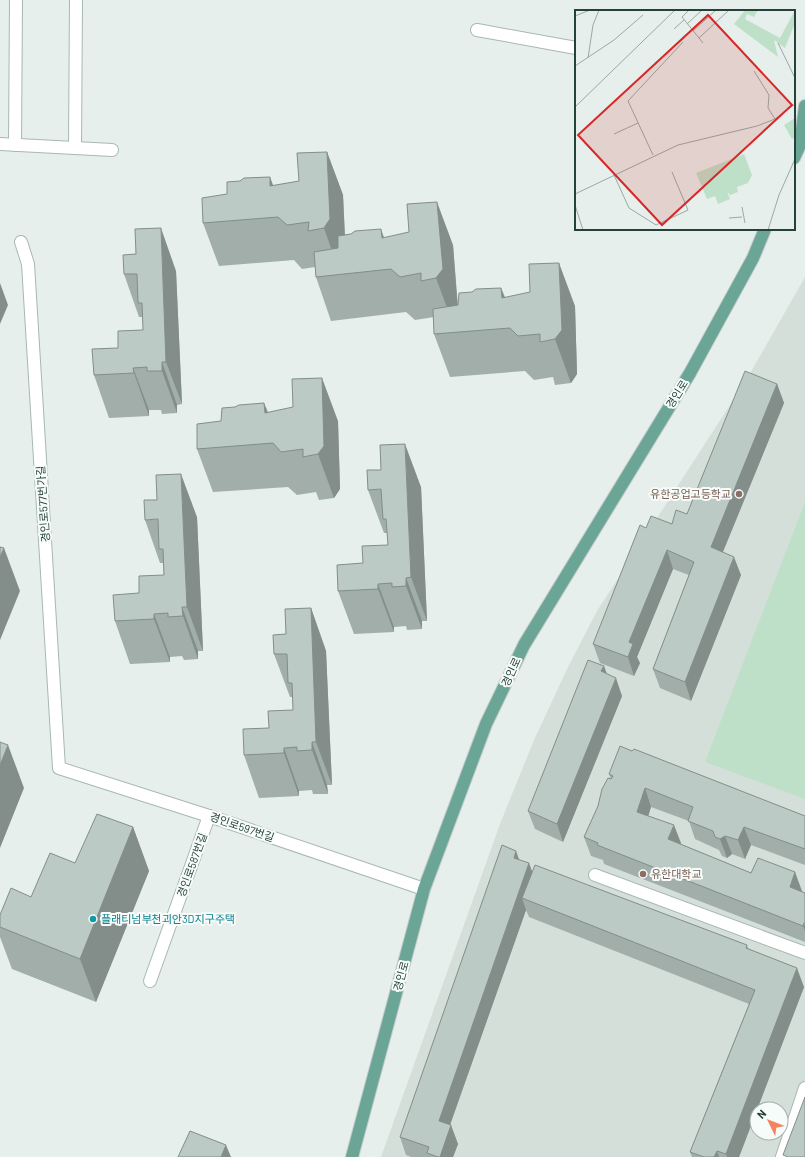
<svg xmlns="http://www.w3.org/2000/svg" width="805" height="1157" font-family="Barlow,'Noto Sans KR',sans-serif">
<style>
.built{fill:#d4dfda;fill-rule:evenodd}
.green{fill:#bfe0c8}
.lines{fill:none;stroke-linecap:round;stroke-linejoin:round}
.minor-casing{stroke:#a8b8b2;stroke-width:14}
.major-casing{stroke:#c2cac8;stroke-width:14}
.minor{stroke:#fff;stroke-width:12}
.major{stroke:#6aa596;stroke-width:12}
.wall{fill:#a1aea9}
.shaded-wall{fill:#838d89}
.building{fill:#bbcac4;stroke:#838d89}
.education-dot{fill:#8d6e63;stroke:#f7fbf9;stroke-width:1.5}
.culture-dot{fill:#0f9aa8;stroke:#f7fbf9;stroke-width:1.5}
.labels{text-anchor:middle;stroke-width:4;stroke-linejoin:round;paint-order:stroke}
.street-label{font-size:11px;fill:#24423a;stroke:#f7fbf9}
.education-label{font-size:11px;fill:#785e54;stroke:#f7fbf9;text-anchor:end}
.culture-label{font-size:11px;fill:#0d838f;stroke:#f7fbf9;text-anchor:start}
.inset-road{fill:none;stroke:#98aaa4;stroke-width:1}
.view{fill:#d62828;fill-opacity:0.15;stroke:#d62828;stroke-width:2}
.inset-edge{fill:none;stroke:#24423a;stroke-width:2}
</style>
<rect width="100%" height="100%" fill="#e6efeb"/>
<path class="built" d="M805,277V1157H381L500,824L534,740L568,667L597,611L748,377ZM757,1109H781V1133H757Z"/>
<polygon class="green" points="805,502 805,799 705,762"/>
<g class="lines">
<g class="minor-casing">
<g id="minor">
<polyline points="477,30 576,48"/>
<polyline points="0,144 112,150"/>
<polyline points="15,145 16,0"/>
<polyline points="75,148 76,0"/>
<polyline points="21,242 28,264 59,768 209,816 424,889"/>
<polyline points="595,875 805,953"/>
<polyline points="150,981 209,816"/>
<polyline points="782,1157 805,1088"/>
</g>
</g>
<g class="major-casing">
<g id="major">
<polyline points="794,158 800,145 805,106"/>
<polyline points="352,1157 424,889 486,724 524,645 690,373 753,258 765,229"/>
</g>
</g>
<use href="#minor" class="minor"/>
<use href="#major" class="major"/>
</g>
<g class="wall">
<polygon points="327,152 343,195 345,235 384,238 453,245 458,306 472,292 501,288 505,297 575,306 577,374 571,383 555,385 553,377 534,380 525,371 450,377 434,334 434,317 415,320 406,312 331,321 316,277 315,267 302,269 294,260 219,266 203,223 227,194 299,181"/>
<polygon points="176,271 182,404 177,405 177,413 162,414 161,410 149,410 149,416 109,418 94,375 118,348 143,330 143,317 139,317 124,274"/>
<polygon points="777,384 784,403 723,552 741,575 691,701 660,688 653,669 689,575 673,569 637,657 640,663 634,676 600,663 593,644 646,528 672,524 687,514"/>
<polygon points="264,403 268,412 338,421 340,489 334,498 319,500 316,492 297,495 288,487 213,492 197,449 221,421 235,407"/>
<polygon points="421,487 427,621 422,621 422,629 407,630 406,626 394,627 394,632 354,634 338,591 363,563 388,545 387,533 384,533 368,490"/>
<polygon points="197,517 203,651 198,651 198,659 184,660 182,656 170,657 170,662 130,664 115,621 139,593 164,575 163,563 160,563 145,520"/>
<polygon points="311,608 326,651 332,785 327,785 328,794 313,794 312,790 299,791 299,796 259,798 244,755 269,728 293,710 293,697 290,697 274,654 286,634"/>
<polygon points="604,666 606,674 622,696 563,842 535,829 528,811"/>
<polygon points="632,751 805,816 805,865 751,845 745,859 732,854 727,858 722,856 719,850 695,839 689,821 651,807 648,816 681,843 680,844 751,873 795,872 801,891 805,893 805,942 604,864 603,860 591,856 584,837 611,779 609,774"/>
<polygon points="133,827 149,871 96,1002 12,969 0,937 0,915 31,897"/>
<polygon points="519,860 532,872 747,945 748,948 804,987 739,1157 692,1157 690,1152 749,1004 529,917 526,910 450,1125 458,1144 453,1157 411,1157 406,1155 400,1137"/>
</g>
<g class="shaded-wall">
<polygon points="327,152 343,195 346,263 339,271 324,228"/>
<polygon points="270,177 286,220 270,186"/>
<polygon points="437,202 453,245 458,312 452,321 436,278"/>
<polygon points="161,228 176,271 182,404 166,362"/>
<polygon points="381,229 396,272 382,238"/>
<polygon points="559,263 575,306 577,374 571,383 555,339"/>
<polygon points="0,283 8,305 0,324"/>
<polygon points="501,288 517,331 502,298"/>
<polygon points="162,362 177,405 177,413 162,371"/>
<polygon points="133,368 149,410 149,416 134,373"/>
<polygon points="322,378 338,421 340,489 334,498 318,454"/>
<polygon points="777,384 784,403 717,566 711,547"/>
<polygon points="264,403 280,446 265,413"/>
<polygon points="405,444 421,487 427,621 411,577"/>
<polygon points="181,474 197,517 203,651 187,607"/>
<polygon points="4,548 20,591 0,640 0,557"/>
<polygon points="667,550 673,569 637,657 640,663 634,676 628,657 629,642"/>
<polygon points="734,557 741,575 691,701 685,682"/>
<polygon points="406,578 422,621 422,629 406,586"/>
<polygon points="378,584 394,627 394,632 378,589"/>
<polygon points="182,607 198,651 198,659 183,616"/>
<polygon points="311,608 326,651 332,785 316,742"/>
<polygon points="154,614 170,657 170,662 154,619"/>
<polygon points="604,666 611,685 601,671"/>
<polygon points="616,678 622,696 563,842 557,824"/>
<polygon points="312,742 327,785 328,794 312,750"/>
<polygon points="8,745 24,788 0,848 0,765"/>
<polygon points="284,748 299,791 299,796 284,753"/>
<polygon points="645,788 651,807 644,830 637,812"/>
<polygon points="674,825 681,843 675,858 668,839"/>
<polygon points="133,827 149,871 96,1002 80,959"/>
<polygon points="744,827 751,845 745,859 738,840"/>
<polygon points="725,836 732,854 727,858 720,839"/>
<polygon points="516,851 523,870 514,858"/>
<polygon points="529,863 536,882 522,898 526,910 445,1139 439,1121"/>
<polygon points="795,872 802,891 797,905 790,887"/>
<polygon points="804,923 805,926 805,931 803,926"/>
<polygon points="797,968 804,987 739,1157 727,1157 726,1154"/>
<polygon points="451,1125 458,1144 453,1157 440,1157"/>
<polygon points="226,1145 231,1157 221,1157"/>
<polygon points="717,1151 719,1157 714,1157"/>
</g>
<g class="building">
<polygon points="327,152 330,219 324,228 308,231 309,222 287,225 278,217 203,223 202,198 227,194 227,182 240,181 244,178 270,177 270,186 299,181 297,153"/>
<polygon points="437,202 443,269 436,278 421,281 421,273 400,277 391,269 316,277 314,252 338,248 338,236 351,234 355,231 381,229 382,238 409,232 407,204"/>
<polygon points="161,228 166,362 162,362 162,371 147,371 147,367 133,368 134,373 94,375 92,349 118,348 118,331 143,330 142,303 138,303 137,274 124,274 123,255 136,254 135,229"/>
<polygon points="559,263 562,330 555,339 540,342 540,334 518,336 510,328 434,334 433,309 458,305 459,293 472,292 476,289 501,288 502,298 530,292 529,264"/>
<polygon points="745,371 777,384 711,547 734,557 685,682 653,669 694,562 667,550 629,642 633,644 628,657 593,644 640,525 646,528 651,516 672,524 676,510 687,514"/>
<polygon points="322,378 324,446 318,454 303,457 303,449 281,452 273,443 197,449 197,424 221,421 222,408 235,407 239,405 264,403 265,413 293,407 292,379"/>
<polygon points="405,444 411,577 406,578 406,586 392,587 392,583 378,584 378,589 338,591 337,565 363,563 362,546 388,545 386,519 383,519 381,489 368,490 367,470 381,470 380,445"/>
<polygon points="181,474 187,607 182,607 183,616 168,617 168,613 154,614 154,619 115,621 113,595 139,593 139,576 164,575 163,549 159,549 158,519 145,520 144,500 157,500 156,475"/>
<polygon points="0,547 4,548 0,557"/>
<polygon points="311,608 316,742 312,742 312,750 297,751 297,747 284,748 284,753 244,755 243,729 269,728 268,711 293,710 292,683 288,683 287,654 274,654 273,635 286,634 285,609"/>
<polygon points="588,660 604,666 601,671 616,678 557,824 528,811"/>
<polygon points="0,742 8,745 0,765"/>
<polygon points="620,746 632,751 634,749 805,816 805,849 744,827 738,840 725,836 720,839 715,837 713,831 688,821 693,807 645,788 637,812 674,825 668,839 751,873 758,858 795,872 790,887 805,893 805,923 804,923 803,926 597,845 598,843 584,837 598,806 602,789 608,778 611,779 613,776 609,774"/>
<polygon points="97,814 133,827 80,959 0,927 0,915 11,888 31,897 50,853 75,863"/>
<polygon points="502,845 516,851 514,858 529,863 439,1121 451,1125 440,1157 438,1157 427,1153 429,1147 400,1137"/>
<polygon points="535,865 747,945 746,948 797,968 726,1154 717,1151 714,1157 704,1157 690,1152 755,990 522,898"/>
<polygon points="805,1097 805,1157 788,1157 783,1155"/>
<polygon points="190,1131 226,1145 221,1157 178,1157"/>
</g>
<g class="education-dot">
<circle cx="739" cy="494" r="4"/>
<circle cx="643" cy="874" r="4"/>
</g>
<circle class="culture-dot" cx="93" cy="919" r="4"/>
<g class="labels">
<g class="street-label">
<text transform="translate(677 394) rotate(-58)" y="4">경인로</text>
<text transform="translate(43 504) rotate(-94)" y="4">경인로577번가길</text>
<text transform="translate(511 672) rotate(-65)" y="4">경인로</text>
<text transform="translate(242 827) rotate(19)" y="4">경인로597번길</text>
<text transform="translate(192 865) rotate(-70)" y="4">경인로587번길</text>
<text transform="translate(401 976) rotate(-75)" y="4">경인로</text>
</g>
<g class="education-label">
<text x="731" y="498">유한공업고등학교</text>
<text x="651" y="878" text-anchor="start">유한대학교</text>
</g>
<g class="culture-label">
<text x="101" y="923">플래티넘부천괴안3D지구주택</text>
</g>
</g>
<g transform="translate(575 10)">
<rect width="220" height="220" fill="#e6efeb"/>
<path d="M170,0H183L179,7L172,4L170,9L205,28L220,0V13L210,38L199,30L203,47L159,14ZM220,108V127L217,129L209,115ZM169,144L177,165L173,173L162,177L163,182L155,185L152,181L155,189L143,194L140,186L132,189L121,163Z" fill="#bfe0c8"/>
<path class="inset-road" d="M114,0L107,7L128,33M0,6L15,0M112,14L127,0M99,19L109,10M118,21L141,0M124,28L154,0M203,33L220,68M13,48L18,15L24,0M0,56L39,30L68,5M179,61L194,85L193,98L200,109M0,97L100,0M39,124L63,113M78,145L53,91L108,32M39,165L54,198L81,215L113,200L97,162M0,184L103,135L182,116L200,109L220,94M0,195L8,220M167,197L170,213M154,208L167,207M193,220L204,185L220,149"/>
<path class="view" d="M133,5L217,95L87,215L3,125Z"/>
<rect width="220" height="220" class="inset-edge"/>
</g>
<g transform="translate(769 1121) rotate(313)"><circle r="19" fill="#f7fbf9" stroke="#a3b1ad"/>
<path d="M0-3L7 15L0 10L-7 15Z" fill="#f4845f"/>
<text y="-6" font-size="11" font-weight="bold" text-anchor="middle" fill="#24423a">N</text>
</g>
</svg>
